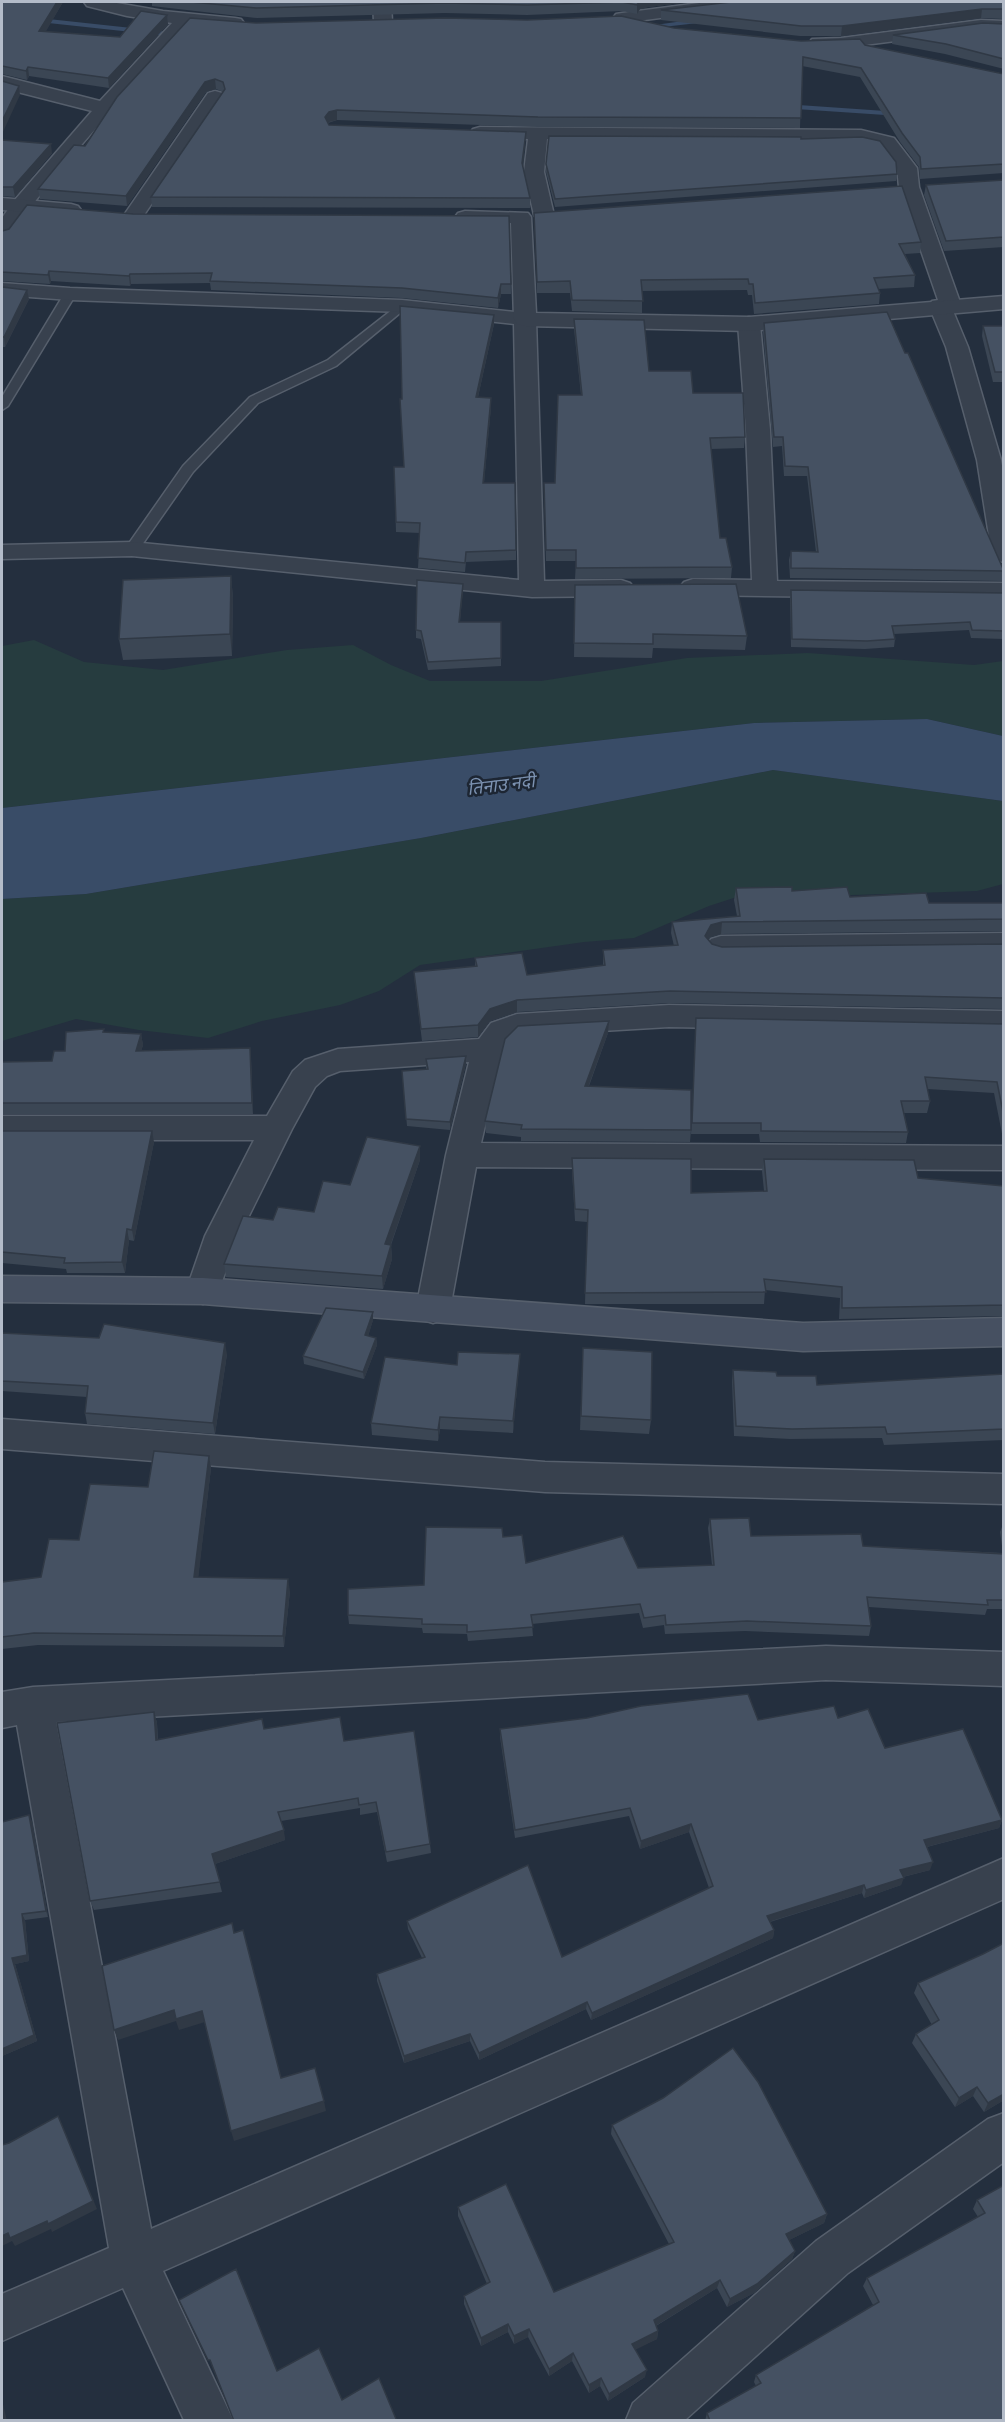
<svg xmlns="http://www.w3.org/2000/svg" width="1005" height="2422" font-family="'Archivo Narrow','Noto Sans Devanagari',sans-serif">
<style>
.green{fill:#263c3f}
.water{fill:#394c67}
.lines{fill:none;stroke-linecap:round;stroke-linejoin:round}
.stream{fill:#394c67;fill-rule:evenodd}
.service-casing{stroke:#565f6c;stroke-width:3}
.minor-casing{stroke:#565f6c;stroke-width:3}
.tertiary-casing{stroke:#565f6c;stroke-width:3}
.secondary-casing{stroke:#565f6c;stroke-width:3}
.service{fill:#38414e;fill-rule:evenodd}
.minor{fill:#38414e;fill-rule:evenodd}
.tertiary{fill:#38414e;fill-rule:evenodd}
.secondary{fill:#465061;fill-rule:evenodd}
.wall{fill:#3b4654}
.shaded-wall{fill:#303945}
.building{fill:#455162;stroke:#303945;stroke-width:1.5}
.labels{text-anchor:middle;stroke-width:5;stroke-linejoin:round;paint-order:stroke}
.water-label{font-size:18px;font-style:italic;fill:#7c92b1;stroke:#1d2633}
</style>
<rect width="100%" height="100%" fill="#242f3e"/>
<g class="green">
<polygon points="34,640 84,662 163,670 287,650 353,645 391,665 430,681 541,681 687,658 808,653 974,665 1003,661 1003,736 927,719 754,723 2,808 2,646"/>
<polygon points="773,770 1003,801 1003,884 977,891 821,896 749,893 709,906 634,938 584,942 420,965 379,991 340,1005 262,1021 208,1038 139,1030 76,1019 2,1041 2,899 86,894 421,838"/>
</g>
<polygon class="water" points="927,719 1003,736 1003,801 773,770 421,838 86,894 2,899 2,808 754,723"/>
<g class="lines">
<g class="stream">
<polygon points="2,14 178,33 182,35 178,37 2,18"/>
<polygon points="704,18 708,20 707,22 645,29 641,27"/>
<polygon points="784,104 900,112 904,114 900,116 781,108 780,106"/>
</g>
<g class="service-casing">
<g id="service">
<polygon points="70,290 76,294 8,406 2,410 2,397 64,294"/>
<polygon points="402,302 406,304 406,308 336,366 258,403 193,472 137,552 127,552 125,549 183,466 250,397 328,360"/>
</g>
</g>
<g class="minor-casing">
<g id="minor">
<path d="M84,2H111L163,11L235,18L241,19L244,23L241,27L235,28L190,25C128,93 62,161 9,237L2,239V218L13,202L92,111L2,88V76L100,101L172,23L127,16L87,6Z"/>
<polygon points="373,2 391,2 392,22 389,26 377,26 374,22"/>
<polygon points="707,2 753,2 750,6 744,7 622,23 616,22 613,18 616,14 622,13"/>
<polygon points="981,20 1004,21 1004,31 981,30 841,48 812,47 809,43 812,39 841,38"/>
<polygon points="215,91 222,93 224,97 144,215 141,219 127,219 124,215 208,93"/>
<polygon points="480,127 861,130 894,138 917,168 919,187 961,305 958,310 953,311 968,347 1001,460 1004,477 1004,562 995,560 992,555 977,460 946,347 929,306 932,301 938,300 899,187 897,168 880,146 861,142 547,139 544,172 554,215 551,219 537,219 534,215 524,172 528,139 473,137 470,133 473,129"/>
<polygon points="2,283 70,288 402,300 533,314 536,319 544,581 621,580 630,583 634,588 630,593 621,596 532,597 132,556 2,559 2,545 132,542 519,580 514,324 402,312 70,300 2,295"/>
<polygon points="749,317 757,319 760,324 770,430 777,581 1004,583 1004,599 693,595 684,592 680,587 684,582 693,579 752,580 746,430 738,324 741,319"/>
<polygon points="1004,933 1004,953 721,956 711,953 706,946 711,939 721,936"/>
<polygon points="669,1005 1004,1011 1004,1033 669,1027 517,1036 503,1050 481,1143 1004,1146 1004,1170 476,1167 450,1309 445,1319 433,1323 421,1319 416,1309 446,1155 469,1062 340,1071 327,1076 315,1087 292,1129 239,1236 215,1300 203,1304 191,1300 186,1291 205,1236 254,1140 2,1140 2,1116 267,1116 293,1071 305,1060 338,1049 479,1039 491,1023 517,1014"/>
<polygon points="2,1419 545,1462 1004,1474 1004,1504 545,1492 2,1449"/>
<polygon points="826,1646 1004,1652 1004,1686 826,1680 56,1722 151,2229 1004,1858 1004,1899 163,2271 233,2420 184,2420 123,2288 2,2341 2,2294 109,2248 17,1725 2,1728 2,1692 33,1687"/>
<polygon points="1004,2113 1004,2162 848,2273 685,2420 626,2420 633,2403 816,2241 988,2119"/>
</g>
</g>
<g class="tertiary-casing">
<g id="tertiary">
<polygon points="2,198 71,204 78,206 81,210 78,214 71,216 2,210"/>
<polygon points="465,211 528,213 531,217 536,313 749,317 1004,296 1004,309 749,331 525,326 517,324 514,319 511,223 458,221 455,217 458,213"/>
</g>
</g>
<g class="secondary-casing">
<polygon id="secondary" points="2,1276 203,1278 803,1323 1004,1318 1004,1346 803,1351 203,1304 2,1302"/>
</g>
<use href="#service" class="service"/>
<use href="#minor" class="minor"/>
<use href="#tertiary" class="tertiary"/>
<use href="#secondary" class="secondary"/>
</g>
<g class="wall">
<polygon points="2,2 63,2 45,32 120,37 167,15 168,24 109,88 29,76 27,80 2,74"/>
<polygon points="152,2 691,2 648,7 640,9 637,14 622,11 527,15 445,13 257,18 152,6"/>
<polygon points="1004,2 1004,19 981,18 841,36 800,36 661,20 661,10"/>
<polygon points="256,23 674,28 801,41 865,45 1004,74 1004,173 920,179 919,167 900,142 860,77 802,66 800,128 538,127 337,120 328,123 329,125 526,132 525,142 523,166 530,198 530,208 152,207 151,197 223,92 216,89 206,92 127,206 40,199 38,189 85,146"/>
<polygon points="1004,24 1004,69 945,54 892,44 893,35"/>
<polygon points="801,139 897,174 896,181 555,207 546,172 546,164"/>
<polygon points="2,140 52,153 15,197 2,196"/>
<polygon points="1004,180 1004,247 944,251 924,195 926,185"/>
<polygon points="534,213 921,242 920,253 905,254 915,275 914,287 878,289 880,293 879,304 754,314 752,295 748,295 747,290 642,291 642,313 572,311 570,293 537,293"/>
<polygon points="133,214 509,216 511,294 501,294 498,308 402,298 211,290 210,283 131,284 130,286 51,281 50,284 2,281 2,231"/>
<polygon points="2,287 29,299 5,347 2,347"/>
<polygon points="494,315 494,324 478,397 491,398 491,407 484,483 516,550 516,560 466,562 465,572 418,568 420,533 396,532 394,467 404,467 402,399"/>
<polygon points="574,319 649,371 693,393 745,437 744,448 711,449 720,538 732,567 731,578 575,579 576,561 546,561 544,483 555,483 581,395 574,329"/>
<polygon points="764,323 905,353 1004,570 1002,581 790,578 789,560 791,551 816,552 807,476 784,476 782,446 773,447 763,332"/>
<polygon points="983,326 1004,326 1004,382 993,382 982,336"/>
<polygon points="231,576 233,598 232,656 123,660 119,639"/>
<polygon points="463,584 460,622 501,622 501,666 428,670 421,639 416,638 416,630"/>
<polygon points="575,585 747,636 745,650 653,648 652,658 574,657"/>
<polygon points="791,590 1004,593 1004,639 971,638 969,630 894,634 895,639 894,647 865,649 791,647 790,598"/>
<polygon points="736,888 792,891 850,897 929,903 1004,903 1004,931 721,934 710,937 709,940 712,944 722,947 1004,944 1004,1009 669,1003 517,1012 490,1021 478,1037 422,1041 415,984 414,972 475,966 475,958 527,975 603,965 603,950 674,946 671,933 672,922 737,916 734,900"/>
<polygon points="696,1018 1004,1024 1004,1144 994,1093 927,1089 930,1101 927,1113 904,1113 908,1132 906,1143 760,1142 759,1134 691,1134"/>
<polygon points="104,1029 104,1032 141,1034 143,1045 141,1051 251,1059 253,1114 2,1114 2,1062 52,1061 65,1051"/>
<polygon points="608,1033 589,1086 691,1130 690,1142 521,1141 521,1137 486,1133 485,1121"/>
<polygon points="426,1059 466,1064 450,1130 407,1126 402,1071 426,1069"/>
<polygon points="2,1131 154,1142 134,1241 129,1240 125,1273 67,1273 66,1269 2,1263"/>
<polygon points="420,1146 420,1160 391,1245 392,1259 383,1289 226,1277 224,1264 314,1212 350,1185"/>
<polygon points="572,1158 691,1193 764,1191 762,1171 764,1159 918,1178 1004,1186 1004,1316 839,1319 840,1298 765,1290 764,1304 585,1304 587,1222 575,1221 572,1170"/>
<polygon points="373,1320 368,1336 376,1338 377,1345 364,1379 304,1364 303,1356"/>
<polygon points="2,1333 227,1354 215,1434 87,1424 85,1413 87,1397 2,1391"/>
<polygon points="583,1348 651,1420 649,1434 580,1430"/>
<polygon points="520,1354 519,1366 513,1433 440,1429 438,1441 372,1435 371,1423 457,1365"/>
<polygon points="733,1370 777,1376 817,1385 1004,1374 1004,1440 884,1445 882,1438 790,1439 734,1436 732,1381"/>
<polygon points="209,1456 211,1468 198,1577 290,1591 284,1647 38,1645 2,1649 2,1582 41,1577 79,1540 148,1487"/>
<polygon points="710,1519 751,1536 863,1546 1003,1553 1000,1532 1004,1522 1004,1609 987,1609 985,1615 869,1607 871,1626 869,1636 745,1631 665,1634 664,1625 643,1628 639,1613 532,1624 533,1636 468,1641 467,1634 423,1633 422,1628 349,1624 348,1615 424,1585 503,1537 526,1563 638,1568 712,1565 708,1528"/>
<polygon points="154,1712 157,1723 158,1739 264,1729 344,1741 430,1844 431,1853 387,1862 377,1812 360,1815 360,1808 281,1821 285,1840 215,1864 222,1892 94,1910 90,1901"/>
<polygon points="838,1718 885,1748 1002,1820 999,1828 927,1847 930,1870 903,1877 901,1885 864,1898 862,1893 770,1922 774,1930 773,1938 591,2020 586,2009 479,2060 470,2041 404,2063 377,1981 377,1974 422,1958 408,1929 407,1921 562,1957 709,1888 689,1832 640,1849 629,1816 515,1838 500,1737 500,1729"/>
<polygon points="32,1821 48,1917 25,1920 29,1961 15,1964 37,2041 2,2056"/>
<polygon points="1004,1943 1004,2100 984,2112 973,2096 955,2107 912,2043 916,2034 932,2025 914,1993 918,1983 983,1954"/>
<polygon points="612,2125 827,2214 824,2223 789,2240 795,2251 792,2259 754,2293 727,2307 717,2288 656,2326 658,2331 657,2339 635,2349 645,2377 608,2401 600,2386 589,2393 572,2361 549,2376 528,2337 514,2344 508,2332 481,2346 464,2304 464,2296 487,2284 458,2216 458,2207 554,2292 669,2244 611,2134"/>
<polygon points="1004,2185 1004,2421 705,2421 707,2413 756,2386 754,2382 756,2375 873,2305 863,2286 867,2278 978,2217 973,2209 977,2200"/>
</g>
<g class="shaded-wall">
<polygon points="57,2 63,2 41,40 39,31"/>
<polygon points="639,2 691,2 648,7 640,9 637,14 637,5"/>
<polygon points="982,9 981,18 841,36 842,26"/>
<polygon points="167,15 168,24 109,88 108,78"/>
<polygon points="28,67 29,76 27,80 26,71"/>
<polygon points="215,79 216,89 206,92 127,206 126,196 205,82"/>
<polygon points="19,86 20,95 2,134 2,121"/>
<polygon points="337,110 337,120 329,122 325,127 325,117 329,112"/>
<polygon points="526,132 525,142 522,173 522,163"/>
<polygon points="51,144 52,153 15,197 13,187"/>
<polygon points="49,271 51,281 50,284 48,275"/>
<polygon points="130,274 131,284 130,286 129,276"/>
<polygon points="501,284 501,294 498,308 498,298"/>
<polygon points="27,290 29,299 5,347 4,337"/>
<polygon points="494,315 494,324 476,406 476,397"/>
<polygon points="491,398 491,407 483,493 483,483"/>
<polygon points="231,576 233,598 232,656 230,634"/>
<polygon points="463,584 463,592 459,630 459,622"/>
<polygon points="722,922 721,934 710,937 704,947 705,936 711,925"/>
<polygon points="517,1000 517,1012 490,1021 478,1037 478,1025 490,1009"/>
<polygon points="609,1021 608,1033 584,1098 585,1086"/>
<polygon points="141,1034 143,1045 138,1062 136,1051"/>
<polygon points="250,1048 251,1059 253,1114 252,1103"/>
<polygon points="466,1056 466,1064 450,1130 450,1122"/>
<polygon points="152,1131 154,1142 134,1241 132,1230"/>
<polygon points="420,1146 420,1160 386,1258 385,1244"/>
<polygon points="127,1229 129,1240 125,1273 122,1262"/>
<polygon points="391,1245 392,1259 383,1289 382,1276"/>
<polygon points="373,1312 373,1320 366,1343 365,1335"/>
<polygon points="376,1338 377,1345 364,1379 363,1372"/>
<polygon points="225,1343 227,1354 215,1434 213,1423"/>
<polygon points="520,1354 519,1366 513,1433 513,1421"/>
<polygon points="440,1417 440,1429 438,1441 438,1430"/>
<polygon points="209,1456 211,1468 197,1589 194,1577"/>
<polygon points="288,1579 290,1591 284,1647 283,1636"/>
<polygon points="154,1712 157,1723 158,1750 156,1740"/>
<polygon points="29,1815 32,1821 48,1917 46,1911"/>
<polygon points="1002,1820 999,1828 922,1848 924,1840"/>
<polygon points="691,1824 689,1832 640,1849 641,1841"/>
<polygon points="284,1830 285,1840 215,1864 212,1854"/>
<polygon points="933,1862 930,1870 898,1878 900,1870"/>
<polygon points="904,1878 901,1885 864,1898 866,1890"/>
<polygon points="864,1885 862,1893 765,1923 767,1916"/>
<polygon points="22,1914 25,1920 29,1961 15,1964 37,2041 2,2056 2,2049 12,1958"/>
<polygon points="774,1930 773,1938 591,2020 592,2013"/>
<polygon points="587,2002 586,2009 479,2060 479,2053"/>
<polygon points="174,2010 202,2011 205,2022 179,2030 176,2021 118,2040 114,2030"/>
<polygon points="470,2034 470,2041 404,2063 404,2056"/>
<polygon points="977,2087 973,2096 955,2107 959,2098"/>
<polygon points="1004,2094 1004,2100 984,2112 988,2103"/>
<polygon points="324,2101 326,2111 234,2141 231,2131"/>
<polygon points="58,2116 97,2209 52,2232 51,2229 15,2246 12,2241 2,2246 2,2236"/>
<polygon points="827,2214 824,2223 783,2243 786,2234"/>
<polygon points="795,2251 792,2259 754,2293 727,2307 730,2299"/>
<polygon points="720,2280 717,2288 652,2328 654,2320"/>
<polygon points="508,2324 508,2332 481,2346 481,2338"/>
<polygon points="529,2329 528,2337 514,2344 514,2336"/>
<polygon points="658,2331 657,2339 631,2352 632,2344"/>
<polygon points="573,2353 572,2361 549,2376 549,2369"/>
<polygon points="647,2370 645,2377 608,2401 609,2394"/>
<polygon points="601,2378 600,2386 589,2393 589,2385"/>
<polygon points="2,2400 7,2421 4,2421 2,2410"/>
</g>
<g class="building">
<polygon points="2,2 57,2 39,31 120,37 141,11 167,15 108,78 28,67 26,71 2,66"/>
<polygon points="191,2 639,2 637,5 622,2 527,5 445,3 256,8"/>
<polygon points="731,2 1004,2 1004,9 982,9 842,26 801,26 661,10"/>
<polygon points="621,16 674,28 801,41 860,39 865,45 1004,74 1004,164 921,169 920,157 902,133 861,68 803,57 801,118 538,117 337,110 329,112 325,117 329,125 526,132 522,163 530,198 151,197 225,89 223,82 215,79 205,82 126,196 38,189 74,145 85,146 117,97 190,18 256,23 445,18 527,20"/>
<polygon points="983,23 1004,24 1004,59 946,44 893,35"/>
<polygon points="2,81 19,86 2,121"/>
<polygon points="549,136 801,137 801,139 862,137 880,141 896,162 897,174 555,199 546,164"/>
<polygon points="2,140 51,144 13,187 2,187"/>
<polygon points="1004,180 1004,237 946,241 926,185"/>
<polygon points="902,186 921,242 899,244 915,275 874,278 880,293 755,303 753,284 749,284 748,279 641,280 643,301 572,300 570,281 537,282 534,213"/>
<polygon points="27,205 133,214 509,216 511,284 501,284 498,298 402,288 210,281 212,273 130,274 129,276 49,271 48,275 2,272 2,231 9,229"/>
<polygon points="2,287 27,290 4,337 2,337"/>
<polygon points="400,306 494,315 476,397 491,398 483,483 515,483 516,550 466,552 465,563 418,558 420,523 396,522 394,467 404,467 400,399 402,399"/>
<polygon points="887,312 905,353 908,353 1004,571 791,568 791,551 818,552 808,467 785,466 783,437 774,437 764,323"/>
<polygon points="574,319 644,320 649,371 691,371 693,393 743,393 745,437 710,438 720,538 726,538 732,567 576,568 576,550 546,550 544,483 555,483 558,395 582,395"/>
<polygon points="983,326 1004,326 1004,372 995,372"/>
<polygon points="231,576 230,634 119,639 123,580"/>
<polygon points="417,580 463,584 459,622 501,622 501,658 428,662 421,631 416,630"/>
<polygon points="736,584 747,636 653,634 653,644 574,643 575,585"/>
<polygon points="791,590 1004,593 1004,631 972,630 970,622 892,626 895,639 867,641 792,639"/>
<polygon points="792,887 792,891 847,887 850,897 926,893 929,903 1004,903 1004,919 722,922 711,925 705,936 712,944 722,947 1004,944 1004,998 670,991 517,1000 490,1009 478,1025 421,1029 414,972 477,966 475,958 522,953 527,975 605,965 603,950 678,945 672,922 740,916 736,888"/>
<polygon points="696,1018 1004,1024 1004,1117 997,1082 925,1077 930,1101 901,1101 908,1132 761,1131 761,1123 692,1123"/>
<polygon points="609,1021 585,1086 691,1090 691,1130 521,1129 522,1125 485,1121 505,1039 518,1026"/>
<polygon points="104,1029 103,1032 141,1034 136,1051 250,1048 252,1103 2,1103 2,1062 52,1061 54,1051 65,1051 66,1032"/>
<polygon points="466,1056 450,1122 406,1119 402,1071 428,1069 426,1059"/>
<polygon points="2,1131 152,1131 132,1230 127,1229 122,1262 64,1263 65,1258 2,1252"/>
<polygon points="367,1137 420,1146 385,1244 391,1245 382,1276 224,1264 243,1216 273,1220 278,1207 314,1212 323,1181 350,1185"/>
<polygon points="572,1158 691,1159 691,1193 767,1191 764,1159 914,1160 918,1178 1004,1186 1004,1305 842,1308 842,1287 764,1279 766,1292 585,1293 588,1210 575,1209"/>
<polygon points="326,1308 373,1312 365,1335 376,1338 363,1372 303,1356"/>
<polygon points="104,1324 225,1343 213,1423 85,1413 88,1386 2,1381 2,1333 99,1338"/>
<polygon points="583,1348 652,1352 651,1420 581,1416"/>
<polygon points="458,1352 520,1354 513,1421 440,1417 438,1430 371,1423 385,1357 457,1365"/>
<polygon points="733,1370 776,1372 777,1376 816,1376 817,1385 1004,1374 1004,1429 887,1434 885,1427 792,1429 736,1426"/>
<polygon points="154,1451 209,1456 194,1577 288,1579 283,1636 34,1633 2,1637 2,1582 41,1577 49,1539 79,1540 90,1484 148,1487"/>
<polygon points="749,1518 751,1536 861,1534 863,1546 1004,1554 1004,1600 987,1600 988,1605 867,1597 871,1626 747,1621 666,1625 665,1615 644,1618 640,1604 531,1615 533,1627 467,1632 467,1625 422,1624 422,1619 348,1615 348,1589 424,1585 426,1527 502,1528 503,1537 522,1535 526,1563 623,1536 638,1568 714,1565 710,1519"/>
<polygon points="748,1694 758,1720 834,1706 838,1718 868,1709 885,1748 963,1729 1002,1820 924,1840 933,1862 900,1870 904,1878 866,1890 864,1885 767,1916 774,1930 592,2013 587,2002 479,2053 470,2034 404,2056 377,1974 425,1957 407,1921 528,1865 562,1957 713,1886 691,1824 641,1841 630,1808 515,1830 500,1729 587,1718 641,1706"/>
<polygon points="154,1712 156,1740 262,1719 264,1729 340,1717 344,1741 414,1731 430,1844 386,1852 376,1802 359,1805 358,1798 278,1812 284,1830 212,1854 220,1882 90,1901 57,1723"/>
<polygon points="29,1815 46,1911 22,1914 27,1955 12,1958 34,2035 2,2049 2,1822"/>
<polygon points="232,1923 234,1933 243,1930 281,2078 315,2068 324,2101 231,2131 202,2011 176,2019 174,2010 114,2030 102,1966"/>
<polygon points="1004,1943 1004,2094 988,2103 977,2087 959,2098 916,2034 939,2020 918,1983 983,1954"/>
<polygon points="733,2048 758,2082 827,2214 786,2234 795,2251 757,2284 730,2299 720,2280 654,2320 658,2331 632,2344 647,2370 609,2394 601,2378 589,2385 573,2353 549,2369 529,2329 514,2336 508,2324 481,2338 464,2296 490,2282 458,2207 506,2184 554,2292 674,2242 612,2125 663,2098"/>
<polygon points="58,2116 93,2201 48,2224 47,2221 10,2238 8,2233 2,2236 2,2145 9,2143"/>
<polygon points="1004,2185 1004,2421 710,2421 707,2413 761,2383 756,2375 879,2302 867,2278 985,2213 977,2200"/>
<polygon points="236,2269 277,2371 319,2348 342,2400 379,2378 396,2419 394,2421 234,2421 210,2360 208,2360 179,2300"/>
<polygon points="2,2410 4,2421 2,2421"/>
</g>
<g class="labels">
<g class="water-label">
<text transform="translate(501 785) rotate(-7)" y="6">तिनाउ नदी</text>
</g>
</g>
<rect width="1005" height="2422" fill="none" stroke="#b4bcc9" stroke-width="6"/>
</svg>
